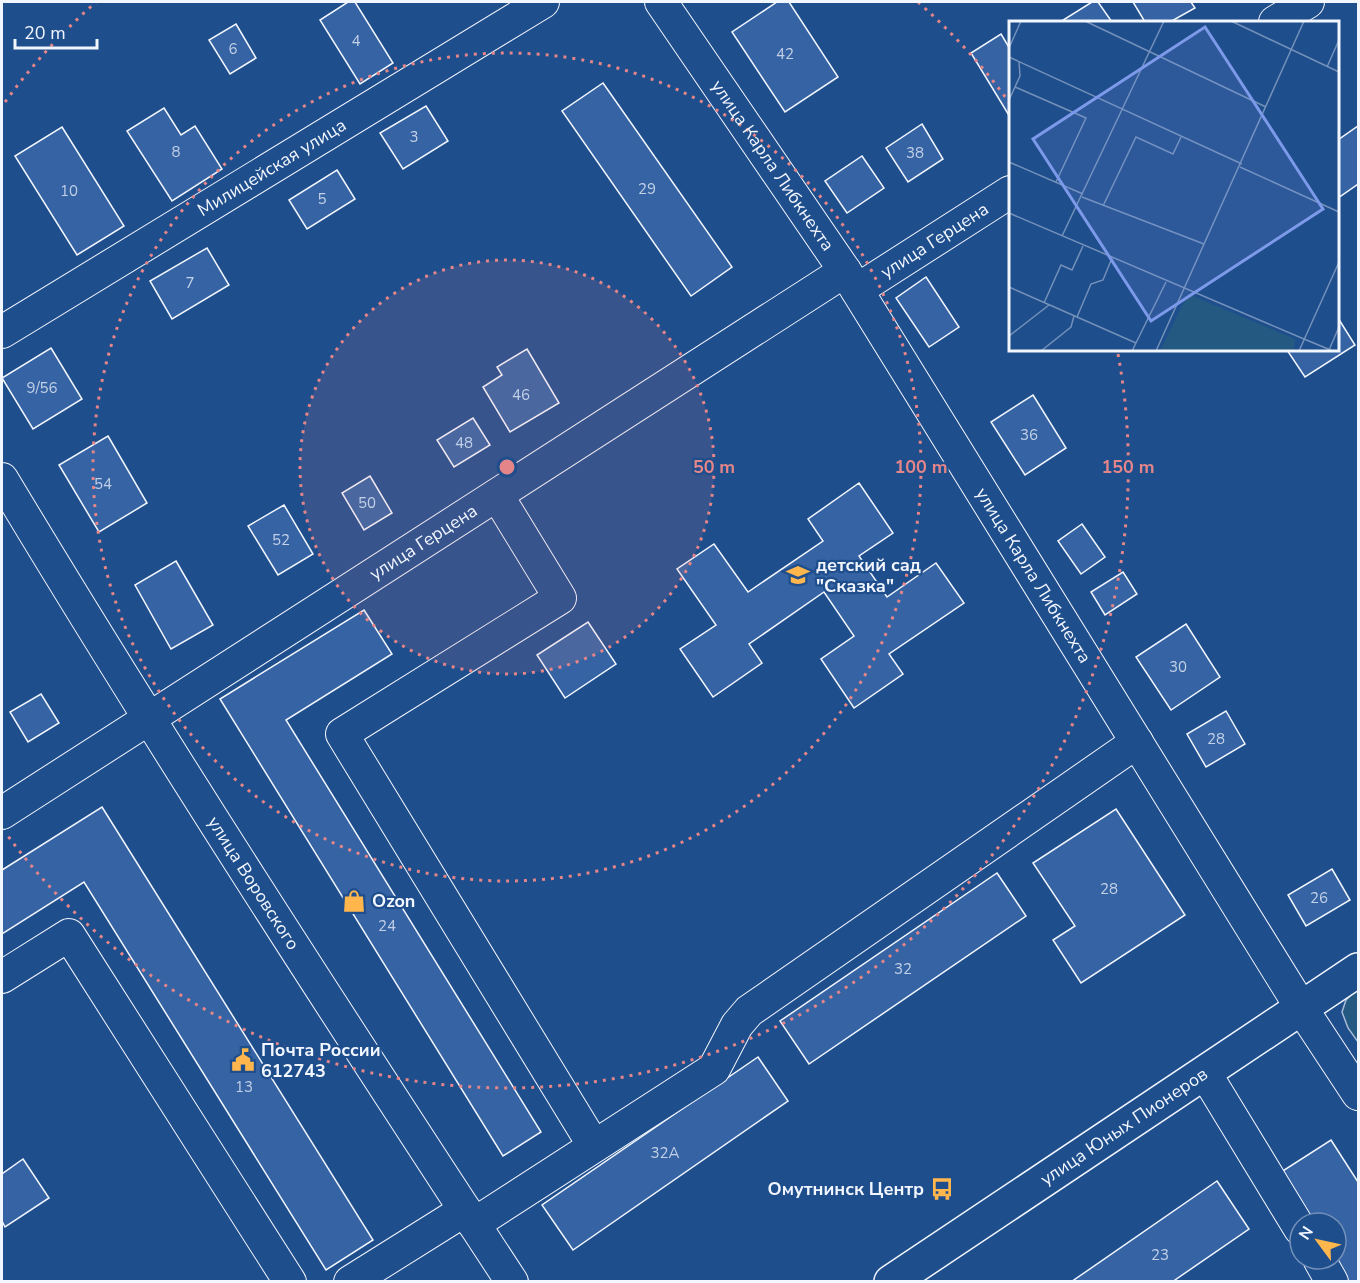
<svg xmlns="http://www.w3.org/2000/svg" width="1360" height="1283" font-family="'Nunito Sans',sans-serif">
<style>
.park{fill:#245a82;stroke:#a8bbd7;stroke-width:1.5}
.building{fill:#3563a3;stroke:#f2f6ff;stroke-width:1.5}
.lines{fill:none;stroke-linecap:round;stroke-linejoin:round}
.minor-casing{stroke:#f2f6ff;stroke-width:34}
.major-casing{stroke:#f2f6ff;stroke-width:36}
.minor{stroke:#1f4e8c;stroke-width:32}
.major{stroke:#1f4e8c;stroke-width:33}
.ring{fill:none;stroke:#e38589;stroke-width:3;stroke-dasharray:3 6}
.labels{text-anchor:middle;stroke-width:4.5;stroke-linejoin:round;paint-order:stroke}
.number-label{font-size:15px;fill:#c3d1e8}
.street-label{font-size:18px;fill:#f2f6ff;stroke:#1f4e8c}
.poi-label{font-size:18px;font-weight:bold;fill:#f2f6ff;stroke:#1f4e8c;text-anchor:start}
.inset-road{fill:none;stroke:#7391ba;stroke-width:1.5}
.view{fill:#7d9aea;fill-opacity:0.15;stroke:#7d9aea;stroke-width:3}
.inset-edge{fill:none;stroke:#f2f6ff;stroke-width:3}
.centre{fill:#e38589;stroke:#1f4e8c;stroke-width:3}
.ring-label{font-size:18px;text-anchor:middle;font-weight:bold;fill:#e38589;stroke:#1f4e8c;stroke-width:4.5;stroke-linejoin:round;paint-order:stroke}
</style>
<rect width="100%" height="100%" fill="#1f4e8c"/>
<polygon class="park" points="1358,988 1358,1042 1348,1028 1342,1012 1346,1000"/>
<g class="building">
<polygon points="348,2 355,2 393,63 360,84 320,20"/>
<polygon points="777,2 789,2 838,77 785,112 732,32"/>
<polygon points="1092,2 1098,2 1112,22 1060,22"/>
<polygon points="1133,2 1191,2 1195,8 1170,22 1145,22"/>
<polygon points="236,24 256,58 230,74 209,40"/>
<polygon points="1001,34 1010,49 1010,117 971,53"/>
<polygon points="603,83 732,267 691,296 562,111"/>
<polygon points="426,106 448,141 403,169 380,133"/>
<polygon points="164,108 181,135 195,126 222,169 172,201 127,131"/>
<polygon points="922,124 943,159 908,182 886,148"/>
<polygon points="1358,126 1358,184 1338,198 1338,140"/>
<polygon points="62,127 124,226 77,255 15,156"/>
<polygon points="862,156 884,188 847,213 825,181"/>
<polygon points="337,170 355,199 307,229 289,200"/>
<polygon points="207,248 229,285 172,319 150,281"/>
<polygon points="926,277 959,327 929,347 896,298"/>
<polygon points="1338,318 1355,345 1305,377 1287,350 1338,350"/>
<polygon points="51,348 82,399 33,429 2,378"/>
<polygon points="527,349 559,403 510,432 483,387 502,375 497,367"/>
<polygon points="1033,395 1066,448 1025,475 991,422"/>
<polygon points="473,418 490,445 454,467 437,440"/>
<polygon points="108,436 147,503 99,532 59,465"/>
<polygon points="370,476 392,513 364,530 342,493"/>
<polygon points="859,483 893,533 859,556 887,597 936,563 964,603 889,654 903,674 854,708 821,659 854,636 824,592 749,644 762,663 713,697 680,649 716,625 677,569 714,544 748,592 823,541 808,519"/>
<polygon points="284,505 313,554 278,575 248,526"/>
<polygon points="1082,524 1105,557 1081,574 1058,541"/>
<polygon points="176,561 213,625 171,649 135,585"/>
<polygon points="1123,572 1137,594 1105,615 1091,592"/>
<polygon points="364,610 392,654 286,720 541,1132 503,1156 220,699"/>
<polygon points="588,622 616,664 565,698 537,655"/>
<polygon points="1186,624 1220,677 1171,710 1136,657"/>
<polygon points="41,694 59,723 28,742 10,712"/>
<polygon points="1226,711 1245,744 1206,767 1187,734"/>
<polygon points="102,807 373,1240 326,1270 84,882 2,934 2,870"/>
<polygon points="1116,809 1185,915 1081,983 1053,940 1075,926 1033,863"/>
<polygon points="1332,869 1350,900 1306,926 1288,895"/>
<polygon points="997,873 1026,916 809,1064 780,1021"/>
<polygon points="758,1057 788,1101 573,1250 542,1205"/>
<polygon points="1331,1140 1358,1182 1358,1282 1349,1282 1334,1259 1336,1259 1336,1223 1310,1223 1278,1174"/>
<polygon points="23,1159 49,1198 5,1227 2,1221 2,1174"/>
<polygon points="1217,1181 1249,1229 1172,1282 1071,1282"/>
</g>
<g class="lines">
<g class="minor-casing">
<g id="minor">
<path id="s1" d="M661,2L845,271L1302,1009L1358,1094"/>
<polyline points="1275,22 1308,2"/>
<path id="s2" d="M857,290L1010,192"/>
<path id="s3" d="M2,332L543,2"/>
<path id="s4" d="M2,479C165,750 338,1016 512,1282"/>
<polyline points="497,495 560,598 342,734 594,1146"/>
<path id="s5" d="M2,813L845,271"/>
<polyline points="2,977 69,935 290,1282"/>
<polyline points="1205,1073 1300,1229"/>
<polyline points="474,1224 714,1069 737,1025 749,1011 1137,742"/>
<polyline points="1319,1259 1332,1282"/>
<polyline points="350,1282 465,1210"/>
</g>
</g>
<g class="major-casing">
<g id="major">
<path id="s6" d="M891,1282L1358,970"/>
</g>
</g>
<use href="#minor" class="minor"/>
<use href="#major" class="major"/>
</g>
<circle cx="507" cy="467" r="207" fill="#e38589" fill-opacity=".12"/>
<g class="ring">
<circle cx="507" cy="467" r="207"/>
<circle cx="507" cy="467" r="414"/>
<path d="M5 102A621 621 0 0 1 96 2M918 2A621 621 0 0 1 1009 102M1118 354A621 621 0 0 1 5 832"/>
</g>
<defs>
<g id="school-bare" transform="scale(1.8)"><path d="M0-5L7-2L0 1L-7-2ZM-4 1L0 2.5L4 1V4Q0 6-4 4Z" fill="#ffb74d" stroke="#1f4e8c" stroke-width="2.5" paint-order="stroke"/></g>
<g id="shop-bare" transform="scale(1.8)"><path d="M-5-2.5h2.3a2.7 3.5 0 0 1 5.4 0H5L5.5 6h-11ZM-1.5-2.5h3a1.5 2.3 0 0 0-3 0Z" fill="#ffb74d" stroke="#1f4e8c" stroke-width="2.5" paint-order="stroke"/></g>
<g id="civic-bare" transform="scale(1.8)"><path d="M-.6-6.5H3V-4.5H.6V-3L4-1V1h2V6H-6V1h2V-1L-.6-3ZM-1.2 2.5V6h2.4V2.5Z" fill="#ffb74d" stroke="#1f4e8c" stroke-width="2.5" paint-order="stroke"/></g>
<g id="bus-bare" transform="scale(1.8)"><path d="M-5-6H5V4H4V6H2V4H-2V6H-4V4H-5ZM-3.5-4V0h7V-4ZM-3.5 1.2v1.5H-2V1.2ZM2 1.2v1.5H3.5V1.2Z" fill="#ffb74d" stroke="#1f4e8c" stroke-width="2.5" paint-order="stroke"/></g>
</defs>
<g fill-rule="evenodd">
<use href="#school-bare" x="798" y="575"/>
<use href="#shop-bare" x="354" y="901"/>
<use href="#civic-bare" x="243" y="1060"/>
<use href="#bus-bare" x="942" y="1189"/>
</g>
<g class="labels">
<g class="number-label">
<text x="356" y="46">4</text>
<text x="233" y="54">6</text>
<text x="785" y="59">42</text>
<text x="414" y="142">3</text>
<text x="176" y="157">8</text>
<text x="915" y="158">38</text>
<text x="647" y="194">29</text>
<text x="69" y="196">10</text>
<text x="322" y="204">5</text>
<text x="190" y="288">7</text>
<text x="42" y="393">9/56</text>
<text x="521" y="400">46</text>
<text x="1029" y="440">36</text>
<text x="464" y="448">48</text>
<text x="103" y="489">54</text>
<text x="367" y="508">50</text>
<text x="281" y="545">52</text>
<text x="1178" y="672">30</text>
<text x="1216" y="744">28</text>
<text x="1109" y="894">28</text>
<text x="1319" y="903">26</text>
<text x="387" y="931">24</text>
<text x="903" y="974">32</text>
<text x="244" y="1092">13</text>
<text x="665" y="1158">32А</text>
<text x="1160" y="1260">23</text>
</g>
<g class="street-label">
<text dy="6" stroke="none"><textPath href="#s1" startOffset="198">улица Карла Либкнехта</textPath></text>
<text dy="6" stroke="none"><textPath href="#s3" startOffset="316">Милицейская улица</textPath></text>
<text dy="6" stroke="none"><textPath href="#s2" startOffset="92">улица Герцена</textPath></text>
<text dy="6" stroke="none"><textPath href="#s5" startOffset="501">улица Герцена</textPath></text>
<text dy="6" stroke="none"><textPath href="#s1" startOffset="684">улица Карла Либкнехта</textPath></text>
<text dy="6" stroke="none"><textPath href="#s4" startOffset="476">улица Воровского</textPath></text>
<text dy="6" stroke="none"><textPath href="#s6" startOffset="280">улица Юных Пионеров</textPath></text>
</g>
<g class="poi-label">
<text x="816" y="571">детский сад<tspan x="816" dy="21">"Сказка"</tspan></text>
<text x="372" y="907">Ozon</text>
<text x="261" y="1056">Почта России<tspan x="261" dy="21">612743</tspan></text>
<text x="924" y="1195" text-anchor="end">Омутнинск Центр</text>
</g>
</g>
<g transform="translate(1009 21)">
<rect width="330" height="330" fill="#1f4e8c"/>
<path d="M179,273L286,318L285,330H151Z" fill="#245a82"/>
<path class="inset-road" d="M76,0L257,86M222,0L330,51M0,27L12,0M0,36L233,143M318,46L330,19M6,66L77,97L47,161M0,79L11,55L10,41M0,141L74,173M231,146L330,191M73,176L195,223M94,185L127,116L164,133L172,116M0,192L295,318M53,215L155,0M0,266L127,322M35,282L52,244L63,249L74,225M68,296L82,263L94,259L103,237M0,315L40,284M295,318L324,330M320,329L330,306M32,330L62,306L65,295M123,330L157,261M147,330L295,0M290,330L330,241"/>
<path class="view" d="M196,6L314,188L142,300L24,118Z"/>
<rect width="330" height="330" class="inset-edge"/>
</g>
<circle cx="507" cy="467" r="9" class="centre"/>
<g class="ring-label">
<text x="714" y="473">50 m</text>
<text x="921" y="473">100 m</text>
<text x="1128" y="473">150 m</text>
</g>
<rect width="1360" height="1283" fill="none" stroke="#f2f6ff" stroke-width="6"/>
<g transform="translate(1318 1241) rotate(303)"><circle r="28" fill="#1f4e8c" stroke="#7391ba" stroke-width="1.5"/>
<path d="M0-4.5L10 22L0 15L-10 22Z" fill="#ffb74d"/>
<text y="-9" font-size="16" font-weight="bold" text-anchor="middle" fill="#f2f6ff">N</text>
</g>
<path d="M15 39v9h82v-9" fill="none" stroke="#f2f6ff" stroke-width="3"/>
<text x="24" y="39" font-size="18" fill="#f2f6ff" stroke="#1f4e8c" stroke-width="4.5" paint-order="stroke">20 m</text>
</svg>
